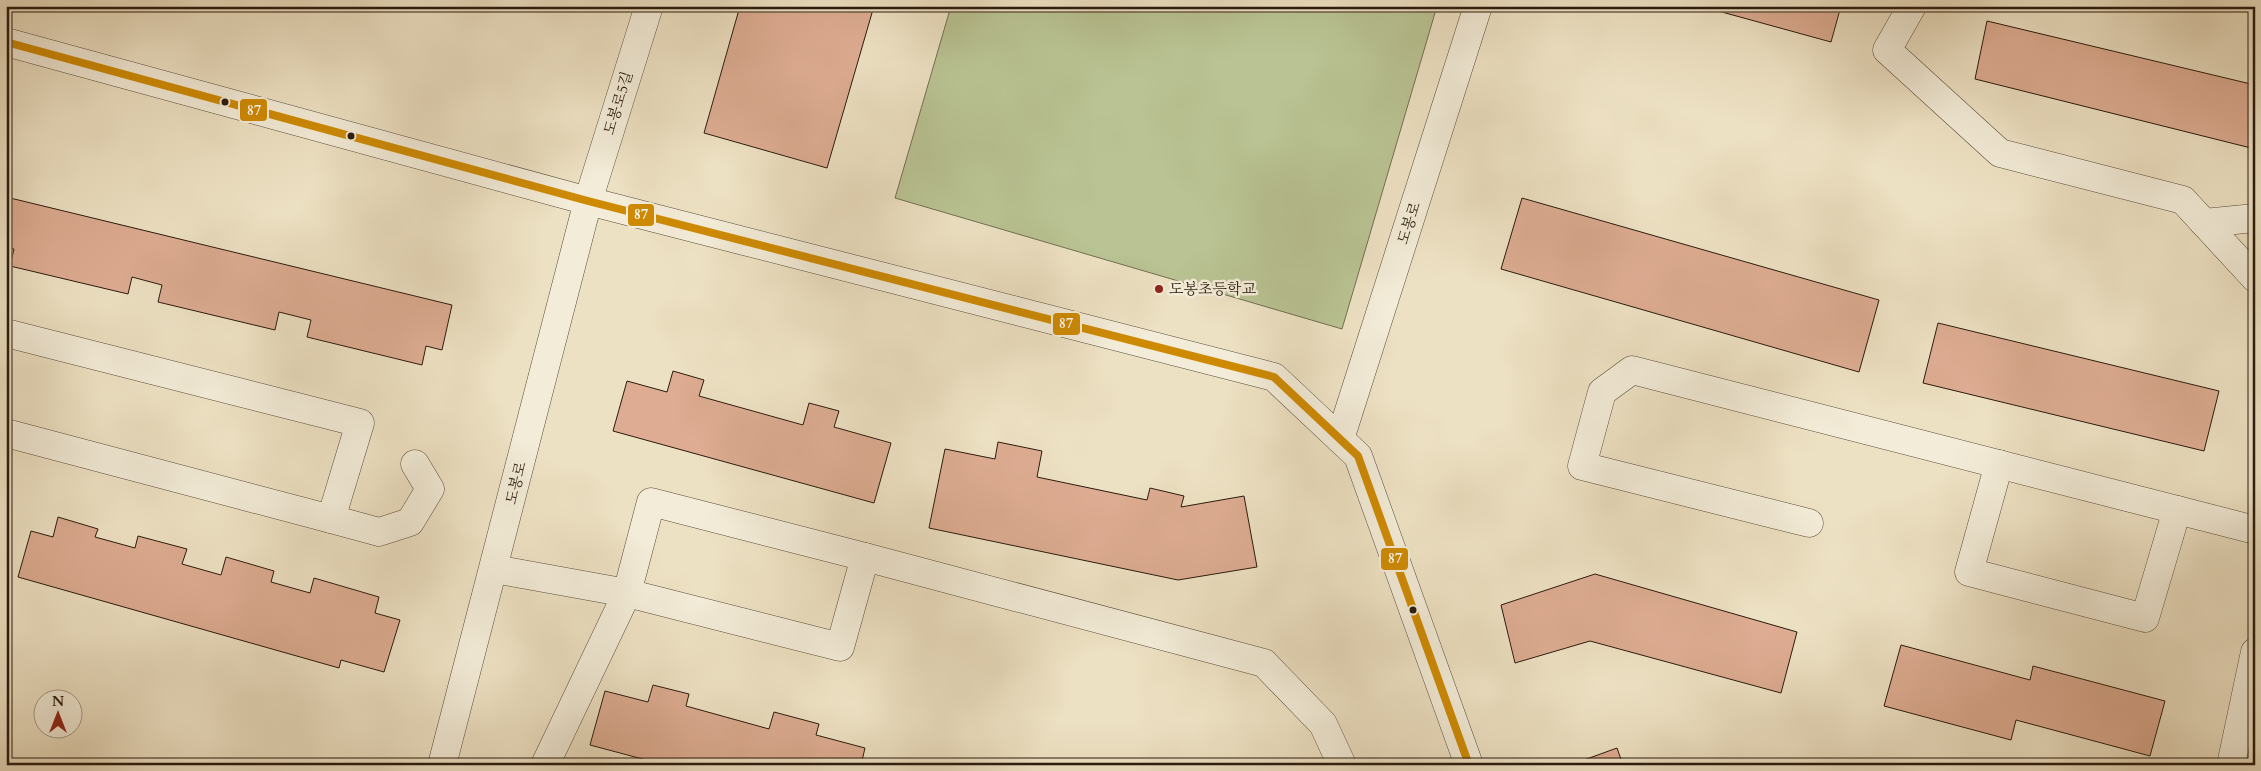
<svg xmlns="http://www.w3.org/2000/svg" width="2261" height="771" font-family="Cardo,'Noto Serif KR',serif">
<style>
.green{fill:#b9c393;stroke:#726f50}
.building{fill:#ddac92;stroke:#2a1b0d}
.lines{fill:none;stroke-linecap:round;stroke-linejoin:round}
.minor-casing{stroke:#5b4c3a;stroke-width:29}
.minor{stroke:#f3ecd8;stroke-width:28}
.bus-1-casing{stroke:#f3ecd8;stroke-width:11}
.bus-1{stroke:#ce8a03;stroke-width:8}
.bus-dot{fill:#2a1b0d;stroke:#f3ecd8;stroke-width:2}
.poi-dot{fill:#8f2418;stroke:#f3ecd8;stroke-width:2}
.labels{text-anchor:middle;stroke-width:5;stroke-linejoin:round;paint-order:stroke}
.street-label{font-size:15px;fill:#2a1b0d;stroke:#f3ecd8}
.poi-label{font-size:15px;fill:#2a1b0d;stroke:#f3ecd8;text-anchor:start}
.line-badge{stroke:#f3ecd8;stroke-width:2}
.badge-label{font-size:14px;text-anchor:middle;font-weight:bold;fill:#fff}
</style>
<rect width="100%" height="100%" fill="#ede1c3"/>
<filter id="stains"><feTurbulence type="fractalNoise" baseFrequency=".004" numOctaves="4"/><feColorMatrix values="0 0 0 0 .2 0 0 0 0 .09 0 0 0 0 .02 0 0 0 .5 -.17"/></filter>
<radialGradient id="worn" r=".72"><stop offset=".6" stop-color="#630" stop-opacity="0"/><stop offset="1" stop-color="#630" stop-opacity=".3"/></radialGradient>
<polygon class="green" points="951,6 1437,6 1342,329 895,198"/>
<g class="building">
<polygon points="740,6 874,6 827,168 704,133"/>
<polygon points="1700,6 1841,6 1831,42"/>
<polygon points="1987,21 2255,85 2255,149 1975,79"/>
<polygon points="6,197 452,305 442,350 426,346 422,365 307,337 311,320 279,312 275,330 158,302 162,285 132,277 128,294 10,266 14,249 6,247"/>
<polygon points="1522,198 1879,300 1859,372 1501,269"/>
<polygon points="1938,323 2219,391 2204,451 1923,383"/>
<polygon points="673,371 704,380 699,396 803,425 809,403 839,411 834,427 891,443 874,503 613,431 627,381 667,392"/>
<polygon points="998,442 1042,451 1037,477 1147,500 1150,488 1184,496 1181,507 1244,496 1257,567 1178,580 929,528 945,449 995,459"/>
<polygon points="58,517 98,529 95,537 135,548 138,536 187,549 182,564 221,575 226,557 274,571 271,582 310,593 314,578 379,597 375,613 400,620 384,672 341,660 339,668 18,577 31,531 53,537"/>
<polygon points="1595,574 1797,632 1781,693 1590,641 1515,663 1501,605"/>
<polygon points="1901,645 2030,680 2033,666 2165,701 2150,756 2016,720 2011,740 1884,706"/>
<polygon points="653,685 689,694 686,706 769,729 774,712 819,724 816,735 865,748 861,765 665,765 590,745 605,691 648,702"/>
<polygon points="1617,748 1623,765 1570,765"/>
</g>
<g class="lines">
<g class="minor-casing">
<g id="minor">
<polyline points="1912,6 1887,50 2000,153 2183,200 2255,278"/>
<polyline points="6,42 588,201 1274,377 1358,456 1469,765"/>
<polyline points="2204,223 2255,218"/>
<polyline points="6,333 360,423 331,519 6,433"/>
<polyline points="1340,439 1478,6"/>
<polyline points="1999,464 1969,572 2145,618 2177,510"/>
<polyline points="331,519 379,532 410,522 430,489 415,464"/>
<polyline points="1809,523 1582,466 1602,392 1632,370 2255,530"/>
<polyline points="494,569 627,593 840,647 865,557 1264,663 1323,724 1342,765"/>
<polyline points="442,765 588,201 649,6"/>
<polyline points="545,765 627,593 651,502 865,557"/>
<polyline points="2231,765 2255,652"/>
</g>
</g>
<use href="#minor" class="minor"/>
<g class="bus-1-casing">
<polyline id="bus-1" points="6,42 588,201 1274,377 1358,456 1469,765"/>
</g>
<use href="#bus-1" class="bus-1"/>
</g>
<g class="bus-dot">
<circle cx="225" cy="102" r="4.5"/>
<circle cx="351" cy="136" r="4.5"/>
<circle cx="1413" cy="610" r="4.5"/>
</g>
<circle class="poi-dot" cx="1159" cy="289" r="5"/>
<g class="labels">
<g class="street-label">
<text transform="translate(618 103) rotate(-73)" y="5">도봉로5길</text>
<text transform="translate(1409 223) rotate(-72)" y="5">도봉로</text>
<text transform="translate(516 483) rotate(-76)" y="5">도봉로</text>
</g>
<g class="poi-label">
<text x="1169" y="294">도봉초등학교</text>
</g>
</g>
<g class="line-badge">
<rect x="239" y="98" width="29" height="24" rx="5" fill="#ce8a03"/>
<rect x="627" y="203" width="28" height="24" rx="5" fill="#ce8a03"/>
<rect x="1052" y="312" width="29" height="24" rx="5" fill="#ce8a03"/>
<rect x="1380" y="547" width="29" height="24" rx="5" fill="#ce8a03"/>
</g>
<g class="badge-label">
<text x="254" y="115">87</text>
<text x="641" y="219">87</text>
<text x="1066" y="328">87</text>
<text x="1395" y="563">87</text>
</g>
<rect width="2261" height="771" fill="none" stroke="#ede1c3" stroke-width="25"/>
<rect x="8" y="8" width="2246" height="756" fill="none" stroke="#2a1b0d" stroke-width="2.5"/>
<rect x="12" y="12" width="2236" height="746" fill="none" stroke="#2a1b0d"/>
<g transform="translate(58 714)"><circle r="24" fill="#f3ecd8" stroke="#a39887"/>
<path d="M0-4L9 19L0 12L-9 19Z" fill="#8f2418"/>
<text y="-8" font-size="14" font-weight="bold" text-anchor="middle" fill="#2a1b0d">N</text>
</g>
<rect width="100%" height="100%" filter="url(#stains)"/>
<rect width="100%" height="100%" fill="url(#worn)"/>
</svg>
